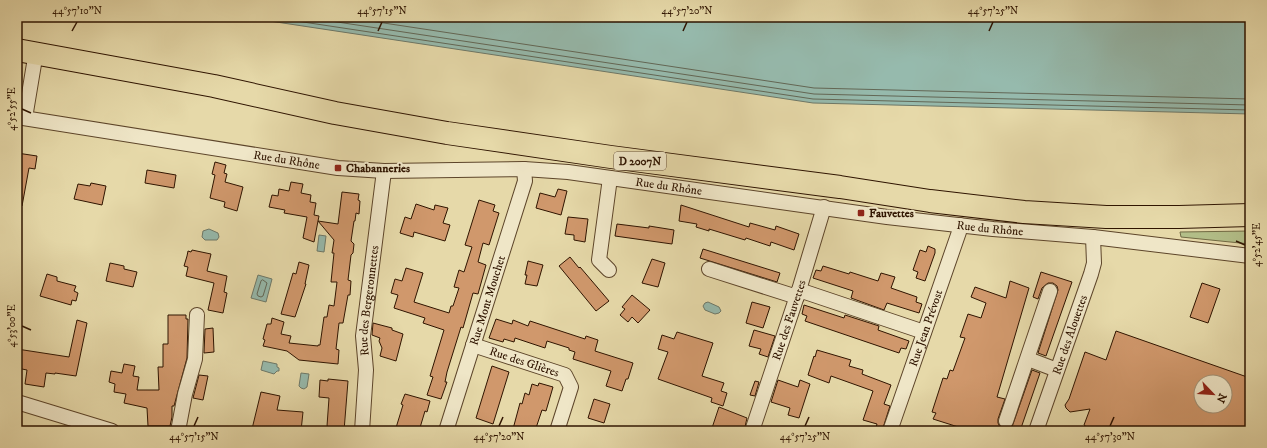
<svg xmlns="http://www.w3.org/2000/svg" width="1267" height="448" font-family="'IM FELL DW Pica',serif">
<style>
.green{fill:#b3bf89;stroke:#716a44}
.water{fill:#96baad;stroke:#6d7868}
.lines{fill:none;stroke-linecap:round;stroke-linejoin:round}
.shore{stroke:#626756;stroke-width:1}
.building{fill:#d0986c;stroke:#2f1400;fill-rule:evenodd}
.minor-casing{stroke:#5d452a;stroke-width:16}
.primary-casing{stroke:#2f1400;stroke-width:24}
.minor{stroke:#efe6c7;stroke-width:14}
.primary{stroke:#e6d9a9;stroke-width:22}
.ticks{fill:none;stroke:#2f1400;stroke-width:1.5}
.poi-dot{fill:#8f2418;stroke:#efe6c7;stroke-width:1.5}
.labels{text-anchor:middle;stroke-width:4;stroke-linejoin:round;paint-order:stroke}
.shield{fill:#efe6c7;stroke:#69533c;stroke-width:1}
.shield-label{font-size:11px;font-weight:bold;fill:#2f1400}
.street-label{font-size:12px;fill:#2f1400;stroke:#efe6c7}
.poi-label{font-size:12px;font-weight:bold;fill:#2f1400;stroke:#efe6c7;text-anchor:start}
.neatline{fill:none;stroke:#2f1400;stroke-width:1.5}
.ticks-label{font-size:10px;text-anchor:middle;fill:#2f1400}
</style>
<rect width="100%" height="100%" fill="#e6d9a9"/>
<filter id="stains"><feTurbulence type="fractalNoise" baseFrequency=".005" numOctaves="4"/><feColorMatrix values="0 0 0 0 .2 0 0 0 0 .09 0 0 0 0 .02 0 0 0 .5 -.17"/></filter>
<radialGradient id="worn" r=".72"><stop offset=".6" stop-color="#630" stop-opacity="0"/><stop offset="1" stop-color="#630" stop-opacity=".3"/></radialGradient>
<polygon class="green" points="1250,231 1250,244 1181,237 1180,232"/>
<g class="water">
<polygon points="243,17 1250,17 1250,114 813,103"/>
<polygon points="209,229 218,233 219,237 217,240 205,240 202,237 203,231"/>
<polygon points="319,235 326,236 324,252 317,251"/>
<polygon points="258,275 272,279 266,302 251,298"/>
<polygon points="708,302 719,307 721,311 719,313 715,314 705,310 703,306 705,303"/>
<polygon points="263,361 277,364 277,367 279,368 279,371 277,371 274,374 261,370"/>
<polygon points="301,373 309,374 307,387 304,389 301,388 299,386"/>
</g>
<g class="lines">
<g class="shore">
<polyline points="270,17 813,99 1250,110"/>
<polyline points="304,17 814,94 1250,105"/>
<polyline points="344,17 814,88 1250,99"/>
<polygon points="263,280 267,283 263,296 261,297 258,296 257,294 261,281"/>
</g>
</g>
<g class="building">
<polygon points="17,153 37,156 35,169 29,168 22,206 17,206"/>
<polygon points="215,162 226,165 224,173 227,174 225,182 243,187 237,211 224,207 225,202 210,198 215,175 212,174"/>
<polygon points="147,170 176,175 174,188 145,183"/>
<polygon points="291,182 303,184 301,193 311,195 310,202 316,203 314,215 319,216 318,221 338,224 342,192 359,194 358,200 360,201 359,214 356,213 355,221 354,221 351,241 354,244 353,253 351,255 348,280 351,281 350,295 348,295 343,323 339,323 336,349 339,350 338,364 299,360 287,351 263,346 265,340 263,339 267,324 271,324 272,318 284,322 281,334 291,336 289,343 318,346 318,345 320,345 324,317 327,317 329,305 334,306 337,282 331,282 334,253 332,253 334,240 318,221 314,242 303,238 307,217 284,213 285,210 269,207 272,195 278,196 279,189 289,191"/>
<polygon points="91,183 106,186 102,205 74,199 78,184 90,186"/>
<polygon points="558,189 567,191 561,215 536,208 540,193 555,197"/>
<polygon points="479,200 495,205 493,211 499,213 489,245 483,243 478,262 486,265 478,294 473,293 463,328 461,327 447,372 445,382 447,382 441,399 427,395 433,377 430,376 444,330 423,323 425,318 394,308 398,295 391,293 395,279 402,281 406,268 423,273 414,302 449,313 451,306 453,306 459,288 454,287 459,270 464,272 472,247 465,245"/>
<polygon points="416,204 434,210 435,205 448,208 443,223 450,225 445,241 414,232 413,237 400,233 405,217 411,219"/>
<polygon points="681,205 749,227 750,223 775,230 776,226 799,234 794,250 771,242 770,246 746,238 745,240 709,229 709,231 696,227 697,224 679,221"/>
<polygon points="568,217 588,219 585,242 574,240 574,235 565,234"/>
<polygon points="617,224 649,228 649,226 674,230 672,244 615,236"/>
<polygon points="928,246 935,249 935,253 925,281 916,278 918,272 913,270 920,250 926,252"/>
<polygon points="703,249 780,273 777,282 700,258"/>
<polygon points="192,250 211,254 207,271 227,276 224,292 227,293 223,313 208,310 214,283 186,276 188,267 184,266 187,256 188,251 191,252"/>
<polygon points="570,257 579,268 580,267 609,301 596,311 559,266"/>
<polygon points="652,259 665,263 658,287 642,283"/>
<polygon points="528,261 543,265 537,286 525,284 527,275 525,275"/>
<polygon points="299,262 309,265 305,284 306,284 295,317 281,314 293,273 296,274"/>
<polygon points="110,263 124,266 124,269 137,272 133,287 106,281"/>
<polygon points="823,266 849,274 850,272 878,281 881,273 895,277 891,288 917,297 916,302 922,304 919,313 887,303 884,310 851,298 853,291 813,278 816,270 821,271"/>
<polygon points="1041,272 1072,282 1046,356 1038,353 1058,290 1057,286 1053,283 1048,283 1042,288 1038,299 1033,297"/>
<polygon points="47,274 57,277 57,281 76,286 74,291 78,293 76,301 72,300 71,305 40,296"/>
<polygon points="1010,281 1029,288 997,397 1005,399 998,419 998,423 1000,427 1007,429 1012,427 1032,370 1040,373 1020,431 971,431 933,419 936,413 932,412 943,378 947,379 950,370 953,371 965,338 960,337 968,314 981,318 986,303 971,297 975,287 1006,298"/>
<polygon points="1202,283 1220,289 1208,323 1190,317"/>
<polygon points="632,295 650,310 638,323 632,317 628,322 620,315 625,309 622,307"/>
<polygon points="752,302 770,307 763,328 746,323"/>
<polygon points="804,305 844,318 845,315 879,326 878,330 909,341 906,349 901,348 899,353 805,321 807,316 802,314"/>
<polygon points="168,315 186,315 186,319 188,319 187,358 174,406 172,406 172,417 170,426 148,426 147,408 124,403 126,394 114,392 115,384 109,382 111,371 122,373 124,364 135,366 133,376 139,377 137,390 159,390 158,367 163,367 163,344 168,344"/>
<polygon points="496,319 512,324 513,320 528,326 530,321 585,339 586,336 598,340 595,351 633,363 628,379 626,379 622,391 606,386 611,371 573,359 575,352 569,350 569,348 547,341 545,348 515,338 514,342 504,339 503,342 489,338"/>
<polygon points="77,320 87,323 76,376 55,373 55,374 46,373 44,387 25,384 27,370 17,368 17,349 69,357"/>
<polygon points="373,323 392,328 392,330 403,334 396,361 380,356 382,348 379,341 380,338 372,335"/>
<polygon points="213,328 214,352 204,353 205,329"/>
<polygon points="754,330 775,336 768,357 759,354 761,349 749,346"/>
<path d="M1116,331L1250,378V431H1092L1084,425L1090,409L1070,412L1066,408L1065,405L1069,399L1085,352L1106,360ZM1201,382H1225V406H1201Z"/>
<polygon points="677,332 713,343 702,376 724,383 721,391 727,393 723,406 711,402 712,398 658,379 668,352 658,349 662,335 674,339"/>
<polygon points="817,350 851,360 849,366 863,370 862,374 891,385 884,404 890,406 882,431 875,431 877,424 863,420 873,391 831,376 829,383 808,375 814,356 815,357"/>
<polygon points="492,366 509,372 493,424 476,418"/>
<polygon points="199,375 208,376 203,400 193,398"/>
<polygon points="328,379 348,381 344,431 328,431 328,426 327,426 329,398 319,397 320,380 328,381"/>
<polygon points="778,380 798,387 800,380 810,384 799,418 788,415 790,408 771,402"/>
<polygon points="755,381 759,382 755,396 750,395"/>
<polygon points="539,383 553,387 546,411 542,410 535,431 518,431 513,429 520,403 522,404 525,393 529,395 532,384 538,386"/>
<polygon points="261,392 280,396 277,410 303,412 301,431 261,431 252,429"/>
<polygon points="405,394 430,401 427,412 425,411 419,431 395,431 403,405 401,404"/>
<polygon points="594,399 610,404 604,423 588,418"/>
<polygon points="719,407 747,418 744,431 711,431"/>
</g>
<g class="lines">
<g class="minor-casing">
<g id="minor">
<path id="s1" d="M17,117L338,168L384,171L524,169L568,172L887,217L993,229L1093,237L1250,256"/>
<polyline points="25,118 36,52"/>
<polyline points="709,269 797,297"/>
<polyline points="609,270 599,260 610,178"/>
<polyline points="799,290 924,332"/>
<path id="s2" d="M473,345L565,375L571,387L557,431"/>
<polyline points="1028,359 1057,370"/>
<polyline points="17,402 112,431"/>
<polyline points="1006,421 1050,291"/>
<polyline points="178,431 185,394 195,359 197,315"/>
<path id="s3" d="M362,431L366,370L363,336L384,171"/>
<path id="s4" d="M446,431L525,181L524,169"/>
<path id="s5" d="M752,431L799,290L824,207"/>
<path id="s6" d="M890,431L959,232L960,225"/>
<path id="s7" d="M1036,431L1091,274L1094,263L1093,237"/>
</g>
</g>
<g class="primary-casing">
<polyline id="primary" points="17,50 214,86 335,113 447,133 611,157 840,187 930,201 1024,212 1106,217 1179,217 1250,215"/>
</g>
<use href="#minor" class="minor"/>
<use href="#primary" class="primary"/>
</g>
<path class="ticks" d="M72,31L77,22M378,31L382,22M683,31L687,22M989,31L993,22M22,109L31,113M1236,241L1245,245M22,326L31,330M194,426L198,417M499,426L503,417M805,426L809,417M1110,426L1114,417"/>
<g class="poi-dot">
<rect x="334" y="164" width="8" height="8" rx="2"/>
<rect x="857" y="209" width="8" height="8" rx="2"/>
</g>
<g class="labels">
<rect class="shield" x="614" y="152" width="52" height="18" rx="3"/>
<g class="shield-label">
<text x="640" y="165">D 2007N</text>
</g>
<g class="street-label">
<text dy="4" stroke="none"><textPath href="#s1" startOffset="273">Rue du Rhône</textPath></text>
<text dy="4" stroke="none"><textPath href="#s1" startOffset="657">Rue du Rhône</textPath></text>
<text dy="4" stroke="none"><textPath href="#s1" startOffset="981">Rue du Rhône</textPath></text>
<text dy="4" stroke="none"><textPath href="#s4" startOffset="137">Rue Mont Mouchet</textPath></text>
<text dy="4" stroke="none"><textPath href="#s3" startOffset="131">Rue des Bergeronnettes</textPath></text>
<text dy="4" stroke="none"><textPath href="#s5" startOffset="117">Rue des Fauvettes</textPath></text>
<text dy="4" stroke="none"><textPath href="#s6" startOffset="109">Rue Jean Prévost</textPath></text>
<text dy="4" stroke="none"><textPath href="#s7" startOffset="102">Rue des Alouettes</textPath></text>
<text dy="4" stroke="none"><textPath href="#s2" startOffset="54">Rue des Glières</textPath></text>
</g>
<g class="poi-label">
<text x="346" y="172">Chabanneries</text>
<text x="869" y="217">Fauvettes</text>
</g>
</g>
<rect width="1267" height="448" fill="none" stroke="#e6d9a9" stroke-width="44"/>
<g transform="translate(1213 394) rotate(115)"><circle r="19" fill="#efe6c7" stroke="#a29277"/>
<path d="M0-3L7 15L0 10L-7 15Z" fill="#8f2418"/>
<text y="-6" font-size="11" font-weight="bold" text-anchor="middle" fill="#2f1400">N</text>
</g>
<rect x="22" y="22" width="1223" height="404" class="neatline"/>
<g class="ticks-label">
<text x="77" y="14">44°57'10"N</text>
<text x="382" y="14">44°57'15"N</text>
<text x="687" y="14">44°57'20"N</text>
<text x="993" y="14">44°57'25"N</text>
<text transform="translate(11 109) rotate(-90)" y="4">4°52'55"E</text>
<text transform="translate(1256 245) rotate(-90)" y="4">4°52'45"E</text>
<text transform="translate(11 326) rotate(-90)" y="4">4°53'00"E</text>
<text x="194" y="440">44°57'15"N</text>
<text x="499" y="440">44°57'20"N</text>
<text x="805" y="440">44°57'25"N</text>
<text x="1110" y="440">44°57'30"N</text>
</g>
<rect width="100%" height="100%" filter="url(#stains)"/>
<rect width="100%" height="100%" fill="url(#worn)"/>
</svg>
